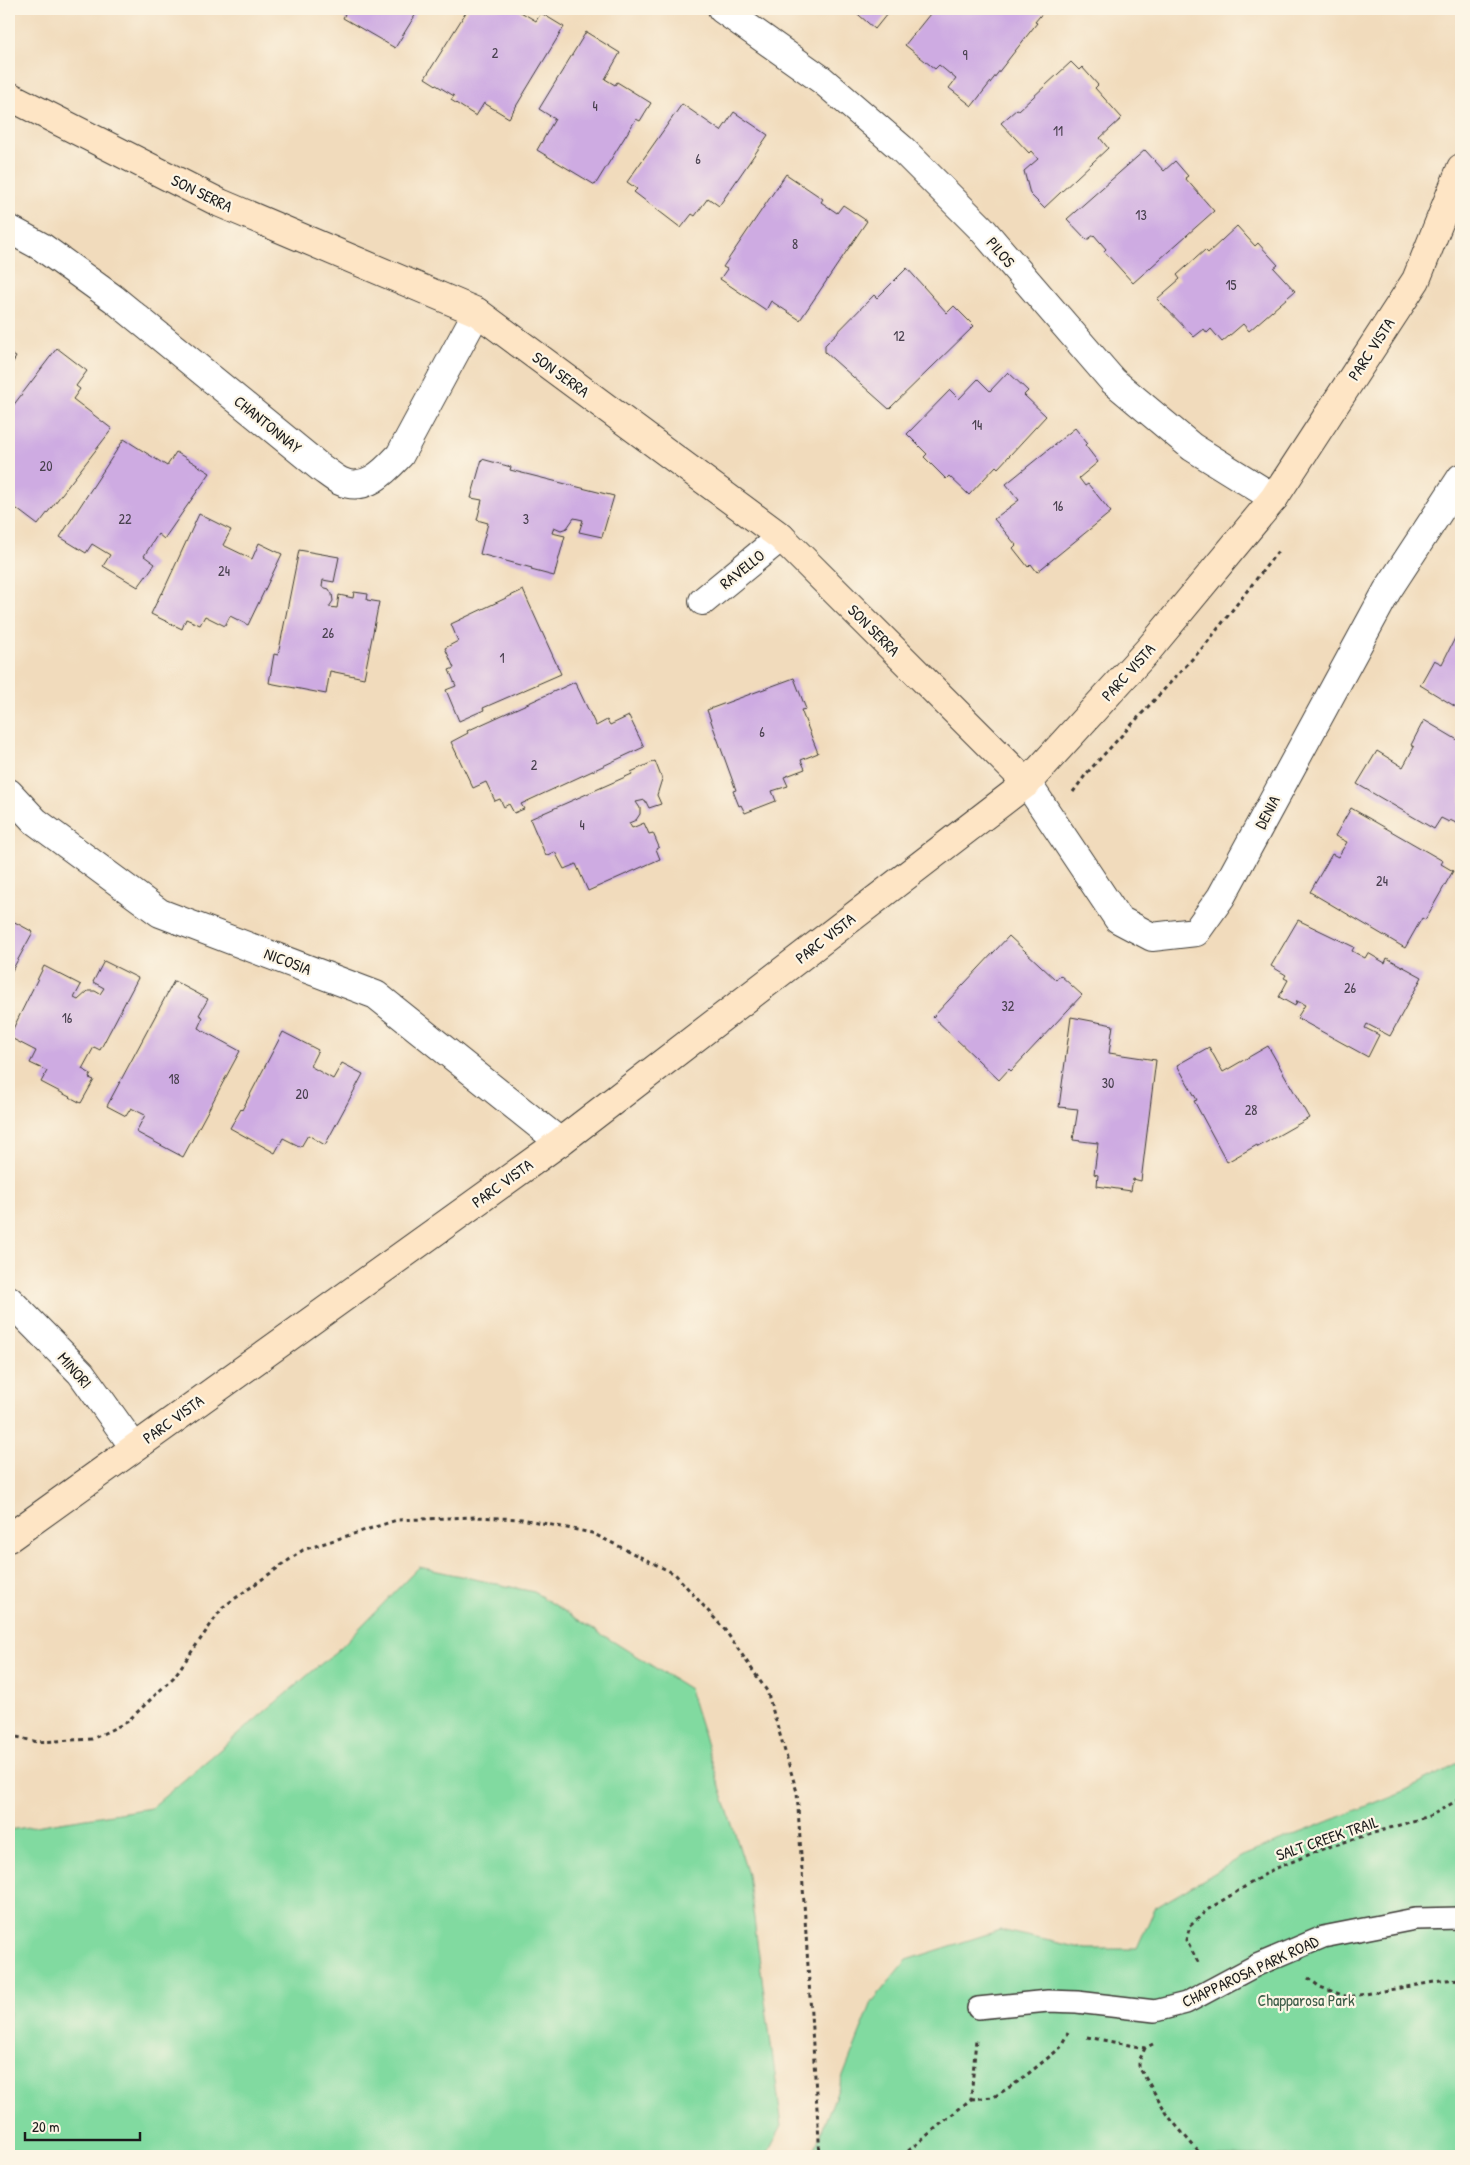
<svg xmlns="http://www.w3.org/2000/svg" width="1470" height="2165" font-family="'Patrick Hand',sans-serif">
<style>
.green{fill:#81daa0;stroke:#4e7b5e}
.building{fill:#ceabe2}
.lines{fill:none;stroke-linecap:round;stroke-linejoin:round}
.lane-casing{stroke:#3c3934;stroke-width:24}
.street-casing{stroke:#3c3934;stroke-width:30}
.secondary-casing{stroke:#3c3934;stroke-width:30}
.path{stroke:#3c3934;stroke-width:3;stroke-dasharray:4 4;stroke-linecap:butt}
.lane{stroke:#fff;stroke-width:21}
.street{stroke:#fff;stroke-width:28}
.secondary{stroke:#fee5c5;stroke-width:28}
.labels{text-anchor:middle;stroke-width:4.5;stroke-linejoin:round;paint-order:stroke}
.number-label{font-size:14px;fill:#48404e}
.street-label{font-size:16px;fill:#1c1c1c;stroke:#fcf5e5}
.park-label{font-size:16px;fill:#3f5e4a;stroke:#fcf5e5}
</style>
<rect width="100%" height="100%" fill="#fcf5e5"/>
<filter id="ink" filterUnits="userSpaceOnUse"><feTurbulence type="fractalNoise" baseFrequency=".02" numOctaves="2"/><feDisplacementMap in="SourceGraphic" scale="10" xChannelSelector="R" yChannelSelector="G"/><feConvolveMatrix kernelMatrix="1 2 1 2 8 2 1 2 1" color-interpolation-filters="sRGB"/></filter>
<filter id="wash" filterUnits="userSpaceOnUse"><feTurbulence type="fractalNoise" baseFrequency=".0096" numOctaves="4" result="noise"/><feDisplacementMap in="SourceGraphic" scale="20" xChannelSelector="R" yChannelSelector="G"/><feGaussianBlur stdDeviation="1.12" result="paint"/><feColorMatrix in="noise" values="0 0 0 0 0 0 0 0 0 0 0 0 0 0 0 0 0 1.4 0 .05"/><feComposite in="paint" operator="in"/></filter>
<g filter="url(#wash)">
<rect width="100%" height="100%" fill="#f1dbbc"/>
<g class="green">
<polygon points="419,1567 534,1592 689,1689 748,1875 782,2126 766,2156 9,2156 9,1830 151,1808 341,1647"/>
<polygon points="1461,1762 1461,2156 812,2156 872,2002 907,1960 1000,1930 1086,1949 1137,1949 1155,1908 1245,1855 1402,1792"/>
</g>
<g id="blocks">
<g class="building">
<polygon points="335,9 419,9 395,48 343,18 345,14"/>
<polygon points="468,9 520,9 519,11 536,21 541,13 564,27 509,118 484,103 476,116 451,100 454,96 425,78"/>
<polygon points="852,9 891,9 875,29"/>
<polygon points="930,9 1041,9 1044,11 1035,22 1037,23 972,106 949,88 956,79 939,65 935,69 905,45 930,14 928,12"/>
<polygon points="586,32 620,53 605,79 615,85 617,82 651,103 640,121 636,119 595,185 537,150 555,119 539,109"/>
<polygon points="1071,62 1079,70 1082,67 1098,85 1095,88 1122,118 1100,138 1108,148 1044,208 1030,194 1024,171 1038,159 1031,151 1029,153 1001,123 1017,109 1019,110"/>
<polygon points="682,104 721,131 734,112 768,135 719,206 708,198 695,216 692,214 681,228 634,192 637,189 627,182"/>
<polygon points="1145,150 1164,171 1175,161 1188,176 1185,178 1214,211 1133,283 1104,251 1106,249 1094,235 1087,240 1067,219"/>
<polygon points="786,174 823,199 821,202 837,213 843,205 867,221 800,320 771,301 766,310 720,279 727,269 723,267"/>
<polygon points="1237,226 1255,246 1258,243 1278,265 1274,268 1295,291 1249,331 1243,324 1222,342 1211,329 1207,333 1204,329 1194,337 1157,299 1180,279 1177,275 1205,250 1208,253"/>
<polygon points="907,268 947,313 954,306 974,326 889,409 825,352 825,345 874,295 877,298"/>
<polygon points="57,348 87,371 76,386 80,389 73,399 112,429 38,525 9,503 9,411"/>
<polygon points="9,353 16,357 9,369"/>
<polygon points="1008,372 1028,391 1024,395 1046,416 998,468 996,466 969,495 949,476 946,479 924,457 927,454 907,434 950,390 959,399 978,379 990,391"/>
<polygon points="1075,428 1087,443 1085,445 1098,462 1079,478 1085,486 1088,484 1111,512 1037,572 1031,564 1028,567 1013,548 1016,545 994,519 1019,500 1006,484"/>
<polygon points="124,439 167,466 176,452 210,473 164,539 158,534 144,556 155,564 138,587 103,566 110,555 92,544 86,553 60,537"/>
<polygon points="482,459 511,467 510,470 614,496 602,537 579,532 583,520 574,518 567,528 561,530 554,527 552,533 565,536 554,576 531,570 532,568 480,554 488,523 477,520 482,500 471,498"/>
<polygon points="199,514 231,530 223,545 252,559 259,543 282,554 248,625 230,616 225,626 205,616 200,625 186,619 182,629 151,614 161,593 162,594"/>
<polygon points="299,550 339,557 334,582 323,580 322,587 329,589 332,594 333,601 329,607 337,608 339,595 353,598 354,592 368,594 367,600 379,602 364,678 330,671 326,694 269,683 274,654 278,655"/>
<polygon points="523,590 561,674 483,708 484,710 459,721 446,690 456,686 449,670 454,668 445,648 458,641 451,624"/>
<polygon points="1461,626 1461,710 1420,685 1434,660 1442,664"/>
<polygon points="794,678 806,709 801,710 818,753 801,760 805,769 784,777 788,786 772,791 776,801 745,813 741,805 739,806 733,791 736,790 707,710"/>
<polygon points="575,682 596,726 607,720 610,725 629,716 644,747 521,804 524,809 514,813 509,804 504,807 500,799 495,801 486,782 473,788 451,742 468,733 467,731"/>
<polygon points="1424,720 1461,742 1460,825 1450,820 1449,822 1441,818 1434,829 1357,784 1377,751 1403,767 1414,747 1411,745"/>
<polygon points="655,761 662,779 657,795 661,804 649,808 645,800 636,802 640,808 640,814 636,820 629,823 632,828 644,823 649,834 653,833 659,847 656,849 660,859 588,891 576,864 564,869 555,852 546,856 530,819 632,774 631,772"/>
<polygon points="1351,808 1443,861 1441,864 1453,871 1425,920 1422,918 1405,948 1310,892 1332,854 1338,857 1347,842 1335,836"/>
<polygon points="9,919 33,932 9,976"/>
<polygon points="1298,920 1354,947 1352,951 1365,958 1368,953 1385,963 1387,958 1422,977 1390,1036 1367,1024 1365,1028 1379,1035 1368,1057 1297,1018 1305,1005 1297,1001 1295,1006 1279,997 1288,980 1284,978 1286,975 1271,966"/>
<polygon points="1009,936 1056,980 1060,975 1082,995 1011,1071 1009,1069 999,1080 933,1017"/>
<polygon points="104,961 138,978 100,1050 94,1047 82,1069 91,1074 89,1078 94,1080 81,1103 41,1082 47,1071 30,1063 36,1051 9,1037 44,966 81,985 74,998 78,1000 88,991 95,991 100,994 104,988 93,982"/>
<polygon points="174,981 208,999 199,1015 203,1017 198,1028 240,1051 183,1157 136,1132 145,1115 131,1108 126,1116 107,1106"/>
<polygon points="1071,1017 1113,1025 1109,1053 1156,1060 1141,1181 1133,1179 1131,1191 1097,1186 1098,1175 1094,1174 1098,1143 1073,1140 1078,1109 1059,1107"/>
<polygon points="283,1032 318,1050 310,1066 333,1079 342,1063 363,1074 325,1145 308,1135 301,1147 283,1138 275,1153 230,1128 241,1109 242,1110"/>
<polygon points="1268,1046 1309,1118 1258,1147 1257,1145 1227,1162 1194,1101 1197,1100 1177,1065 1209,1047 1223,1072"/>
</g>
</g>
</g>
<g filter="url(#ink)">
<use href="#blocks" fill-opacity="0" stroke="#3c3934" stroke-width="1"/>
<g class="lines">
<g class="lane-casing">
<polyline id="lane" points="978,2008 1048,2001 1077,2002 1155,2011 1186,2003 1257,1965 1323,1937 1415,1919 1461,1918"/>
</g>
<g class="street-casing">
<g id="street">
<polyline points="722,9 822,80 901,148 981,228 1113,381 1192,447 1274,498"/>
<path d="M9,229L42,247L114,299L321,468C327,472 334,478 340,481C365,493 384,472 400,455L477,312"/>
<polyline points="703,601 781,537"/>
<polyline points="1027,783 1118,919 1152,937 1196,932 1221,897 1387,591 1461,478"/>
<polyline points="9,793 35,821 160,913 376,995 560,1142"/>
<polyline points="9,1300 81,1373 134,1447"/>
</g>
</g>
<g class="secondary-casing">
<g id="secondary">
<polyline points="9,96 220,203 477,312 781,537 1027,783"/>
<polyline points="9,1538 560,1142 1027,783 1149,649 1274,498 1416,280 1461,168"/>
</g>
</g>
<g class="path">
<polyline points="1073,792 1086,774 1206,644 1278,551"/>
<polyline points="9,1735 37,1742 92,1739 127,1722 174,1677 223,1607 303,1550 397,1520 474,1517 522,1519 592,1533 675,1574 725,1630 767,1691 797,1792 820,2156"/>
<polyline points="1198,1962 1186,1940 1190,1926 1207,1910 1272,1870 1325,1848 1432,1815 1461,1798"/>
<polyline points="1308,1978 1320,1987 1348,1997 1446,1980 1461,1979"/>
<polyline points="1087,2037 1145,2048 1155,2043"/>
<polyline points="1145,2048 1139,2061 1139,2067 1169,2117 1202,2156"/>
<polyline points="971,2099 994,2097 1019,2081 1059,2049 1068,2033"/>
<polyline points="902,2156 971,2099 976,2039"/>
</g>
<use href="#lane" class="lane"/>
<use href="#street" class="street"/>
<use href="#secondary" class="secondary"/>
</g>
</g>
<g class="labels">
<g class="number-label">
<text x="495" y="58">2</text>
<text x="965" y="60">9</text>
<text x="595" y="111">4</text>
<text x="1058" y="136">11</text>
<text x="698" y="164">6</text>
<text x="1141" y="220">13</text>
<text x="795" y="249">8</text>
<text x="1231" y="290">15</text>
<text x="899" y="341">12</text>
<text x="977" y="430">14</text>
<text x="46" y="471">20</text>
<text x="1058" y="511">16</text>
<text x="125" y="524">22</text>
<text x="526" y="524">3</text>
<text x="224" y="576">24</text>
<text x="328" y="638">26</text>
<text x="502" y="663">1</text>
<text x="762" y="737">6</text>
<text x="534" y="770">2</text>
<text x="582" y="830">4</text>
<text x="1382" y="886">24</text>
<text x="1350" y="993">26</text>
<text x="1008" y="1011">32</text>
<text x="67" y="1023">16</text>
<text x="174" y="1084">18</text>
<text x="1108" y="1088">30</text>
<text x="302" y="1099">20</text>
<text x="1251" y="1115">28</text>
</g>
<g class="street-label">
<text transform="translate(202 193) rotate(26)" y="6">SON SERRA</text>
<text transform="translate(1001 252) rotate(50)" y="6">PILOS</text>
<text transform="translate(1371 349) rotate(-57)" y="6">PARC VISTA</text>
<text transform="translate(561 374) rotate(36)" y="6">SON SERRA</text>
<text transform="translate(268 424) rotate(39)" y="6">CHANTONNAY</text>
<text transform="translate(742 569) rotate(-39)" y="6">RAVELLO</text>
<text transform="translate(874 630) rotate(45)" y="6">SON SERRA</text>
<text transform="translate(1128 672) rotate(-48)" y="6">PARC VISTA</text>
<text transform="translate(1267 812) rotate(-62)" y="6">DENIA</text>
<text transform="translate(825 938) rotate(-38)" y="6">PARC VISTA</text>
<text transform="translate(288 961) rotate(21)" y="6">NICOSIA</text>
<text transform="translate(502 1183) rotate(-36)" y="6">PARC VISTA</text>
<text transform="translate(75 1370) rotate(49)" y="6">MINORI</text>
<text transform="translate(173 1419) rotate(-36)" y="6">PARC VISTA</text>
<text transform="translate(1327 1838) rotate(-19)" y="6">SALT CREEK TRAIL</text>
<text transform="translate(1250 1971) rotate(-25)" y="6">CHAPPAROSA PARK ROAD</text>
</g>
<g class="park-label">
<text x="1306" y="2006">Chapparosa Park</text>
</g>
</g>
<rect width="1470" height="2165" fill="none" stroke="#fcf5e5" stroke-width="30"/>
<path d="M25 2132v8h115v-8" fill="none" stroke="#1c1c1c" stroke-width="2.5"/>
<text x="32" y="2132" font-size="15" fill="#1c1c1c" stroke="#fcf5e5" stroke-width="4" paint-order="stroke">20 m</text>
</svg>
